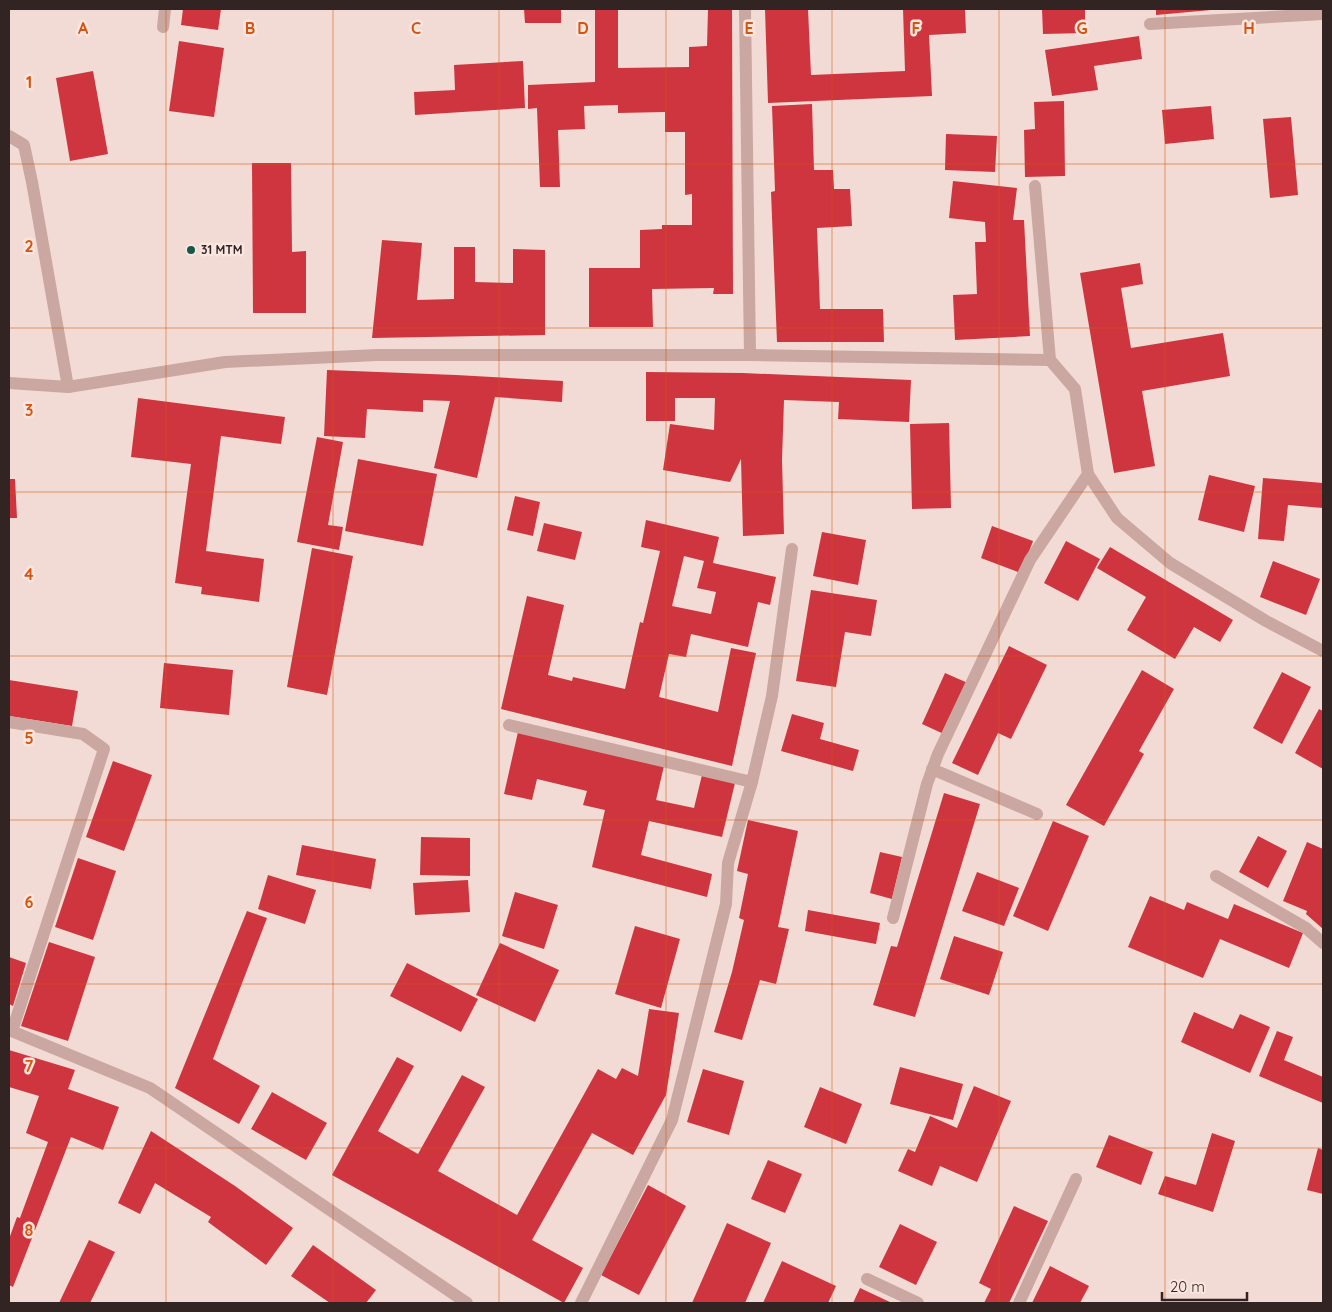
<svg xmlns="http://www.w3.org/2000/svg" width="1332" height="1312" font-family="Quicksand,sans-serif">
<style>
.building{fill:#cf353e;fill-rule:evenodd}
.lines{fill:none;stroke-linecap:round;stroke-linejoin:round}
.lane{stroke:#caa7a0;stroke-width:12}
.street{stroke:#caa7a0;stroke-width:12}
.grid{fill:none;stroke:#d6540e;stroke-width:1;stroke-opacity:0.55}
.poi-dot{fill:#175748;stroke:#fae6e0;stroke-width:2}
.labels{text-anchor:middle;stroke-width:5;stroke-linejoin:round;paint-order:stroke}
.poi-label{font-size:12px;font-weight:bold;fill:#332424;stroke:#fae6e0;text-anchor:start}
.grid-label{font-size:16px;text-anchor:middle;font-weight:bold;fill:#d6540e;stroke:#fae6e0;stroke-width:5;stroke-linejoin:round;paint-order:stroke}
</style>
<rect width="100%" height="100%" fill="#f2dbd4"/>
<g class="building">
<polygon points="183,9 221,9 218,30 181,25"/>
<polygon points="524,9 561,9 561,23 525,23"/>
<polygon points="595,9 618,9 618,68 689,67 689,47 707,46 708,9 732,9 733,294 713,294 714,288 652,289 653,327 589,327 589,268 640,268 640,230 662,229 662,225 692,225 692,194 685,195 685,132 665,132 665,112 618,113 618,105 584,106 585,129 558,130 560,187 540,187 537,108 528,109 528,85 595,82"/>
<polygon points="765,9 808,9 811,75 905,71 903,9 965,9 966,33 929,35 932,96 768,103"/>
<polygon points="1042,9 1085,9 1085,33 1043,34"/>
<polygon points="1156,9 1211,9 1211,10 1156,15"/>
<polygon points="1139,36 1142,59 1094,66 1098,90 1052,96 1045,50"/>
<polygon points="179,41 224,48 214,117 169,111"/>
<polygon points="523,61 525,108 415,115 414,92 455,90 454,65"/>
<polygon points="93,71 108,154 70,161 56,78"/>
<polygon points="1064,101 1065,176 1025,177 1024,130 1035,129 1034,102"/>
<polygon points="812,104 814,170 833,170 834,189 850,189 852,226 817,228 820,309 883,309 884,342 777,342 771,192 775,191 772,106"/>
<polygon points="1211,106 1214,139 1165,144 1162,110"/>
<polygon points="1291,117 1298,195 1270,198 1263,119"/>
<polygon points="946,134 997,136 995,172 945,170"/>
<polygon points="252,163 291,163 292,252 306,251 306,313 253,313"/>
<polygon points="953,181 1017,188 1013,220 1024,220 1030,336 955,340 953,295 977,294 975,242 986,242 985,222 949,218"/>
<polygon points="382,240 422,243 417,300 454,299 454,247 475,247 475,282 513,283 513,249 545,250 545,335 372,338"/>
<polygon points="1140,263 1143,284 1121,288 1131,348 1223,333 1230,376 1142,391 1155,466 1114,473 1080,273"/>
<polygon points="327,370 456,375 563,381 562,402 495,397 477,478 434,468 450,401 423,400 423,412 367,409 365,438 324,436"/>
<polygon points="646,372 743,373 911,380 909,422 838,419 839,402 784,400 782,460 784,534 743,536 741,459 730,482 663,470 670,424 714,430 715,398 675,398 675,421 646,421"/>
<polygon points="138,398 285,417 281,444 221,436 206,551 264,559 259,602 201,594 202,587 175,583 191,464 131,457"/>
<polygon points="949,423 951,508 912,509 910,424"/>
<polygon points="317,437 343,442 328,525 343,527 339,550 297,542"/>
<polygon points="358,459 437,474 423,546 345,531"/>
<polygon points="1209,475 1255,486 1244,532 1198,520"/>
<polygon points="1263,478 1323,483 1323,508 1288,505 1284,541 1258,539"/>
<polygon points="9,479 15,479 17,518 9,518"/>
<polygon points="515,496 540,502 533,536 507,530"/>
<path d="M646,520L719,537L713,563L776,577L770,605L758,602L748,647L691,634L686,657L669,654L659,697L718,712L731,648L756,653L732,766L501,709L527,596L564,605L548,675L572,681L573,677L625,689L640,622L643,623L660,551L641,547ZM684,556L704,561L697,588L716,592L711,614L672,606Z"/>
<polygon points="544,523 582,532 575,560 537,551"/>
<polygon points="992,526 1033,541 1021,573 981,558"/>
<polygon points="822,532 866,540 858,585 813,576"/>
<polygon points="1066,541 1100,559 1078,601 1044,583"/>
<polygon points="1110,547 1233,620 1220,642 1194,627 1175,659 1127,630 1146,597 1097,568"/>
<polygon points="312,548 353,556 327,695 287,687"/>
<polygon points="1273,561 1320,579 1306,615 1260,597"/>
<polygon points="811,590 877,600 871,636 845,632 836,687 796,681"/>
<polygon points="1009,646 1047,665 1011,739 998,733 978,775 952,763"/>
<polygon points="164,663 233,670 229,715 160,708"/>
<polygon points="1142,670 1174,689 1139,751 1144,754 1104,826 1066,805"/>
<polygon points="1282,672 1311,687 1282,744 1253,728"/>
<polygon points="945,673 970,684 946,735 922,724"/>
<polygon points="9,680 78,691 72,726 9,716"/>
<polygon points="1319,709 1323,711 1323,769 1295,753"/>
<polygon points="792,714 824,723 820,739 859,750 853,771 781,751"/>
<polygon points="518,732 664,766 656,800 694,808 702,775 735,783 722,837 649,821 641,855 712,874 707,897 592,867 605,810 583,805 587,791 537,779 532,800 504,794"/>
<polygon points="113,761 152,775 124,851 86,837"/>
<polygon points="944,793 980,804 915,1017 873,1005 891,946 897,947"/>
<polygon points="748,820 798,831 778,927 789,929 776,984 760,980 742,1040 714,1032 732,972 744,920 739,918 748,874 737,871"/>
<polygon points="1053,821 1089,836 1048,931 1013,916"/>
<polygon points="1258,836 1287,851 1268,888 1239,872"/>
<polygon points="421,837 470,838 470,876 420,875"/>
<polygon points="1307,842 1323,849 1323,929 1306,914 1307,911 1283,901"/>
<polygon points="302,845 376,859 371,889 296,875"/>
<polygon points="880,852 902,857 892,899 870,893"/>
<polygon points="78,858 116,871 93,940 55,927"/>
<polygon points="977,872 1019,888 1004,926 962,911"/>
<polygon points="268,875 316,890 305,924 258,909"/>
<polygon points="468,880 470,912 415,915 413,883"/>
<polygon points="515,892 558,905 544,949 502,936"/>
<polygon points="1150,896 1184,910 1187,902 1228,919 1234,904 1303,933 1289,968 1220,939 1203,978 1128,947"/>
<polygon points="808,910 880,923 876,944 805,931"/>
<polygon points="247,911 267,918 213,1059 260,1086 239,1124 175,1088"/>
<polygon points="635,926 680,939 661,1008 615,994"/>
<polygon points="954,936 1003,952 989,995 940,979"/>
<polygon points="49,942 95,957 68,1041 21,1026"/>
<polygon points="500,943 559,970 535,1022 476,995"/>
<polygon points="9,957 26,963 13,1006 9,1004"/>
<polygon points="407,963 478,999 461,1032 390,996"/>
<polygon points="649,1009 679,1013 666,1095 633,1155 592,1133 532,1240 583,1268 564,1303 332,1175 397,1057 414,1066 378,1131 418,1154 462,1075 485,1087 438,1171 517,1215 598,1069 616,1079 622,1068 638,1076"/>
<polygon points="1194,1012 1233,1029 1240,1014 1270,1027 1250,1073 1181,1042"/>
<polygon points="1277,1031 1293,1037 1284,1060 1323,1077 1323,1103 1259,1076"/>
<polygon points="9,1050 75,1070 68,1089 119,1107 103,1150 71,1137 13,1287 9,1285 9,1239 17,1217 20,1218 48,1142 26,1133 39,1096 9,1087"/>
<polygon points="900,1067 963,1084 953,1120 890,1104"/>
<polygon points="703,1069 744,1081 729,1135 687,1122"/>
<polygon points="974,1086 1011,1101 977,1182 940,1166 932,1186 898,1171 908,1149 915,1152 930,1116 957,1128"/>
<polygon points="820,1087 862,1104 846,1144 804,1127"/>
<polygon points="272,1092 327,1123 306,1160 251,1129"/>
<polygon points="151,1131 235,1186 293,1228 266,1265 208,1222 211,1217 155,1183 140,1214 118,1203"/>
<polygon points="1212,1133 1235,1141 1213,1212 1158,1194 1165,1176 1196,1185"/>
<polygon points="1109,1135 1153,1152 1141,1185 1096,1167"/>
<polygon points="1318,1148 1323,1150 1323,1194 1307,1190"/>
<polygon points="768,1160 802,1174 785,1213 751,1199"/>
<polygon points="648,1185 686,1206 639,1295 601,1275"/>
<polygon points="1014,1206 1048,1221 1009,1303 984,1303 991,1289 979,1283"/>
<polygon points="727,1223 771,1243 745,1303 692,1303"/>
<polygon points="900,1224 937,1242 916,1285 879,1267"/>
<polygon points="89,1240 115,1252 90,1303 59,1303"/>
<polygon points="313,1245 376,1290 366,1303 330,1303 291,1276"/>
<polygon points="782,1261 836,1286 828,1303 763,1303"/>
<polygon points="1050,1266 1089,1286 1080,1303 1032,1303"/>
<polygon points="860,1288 892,1303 853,1303"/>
</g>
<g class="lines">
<g class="lane">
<polyline points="9,136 24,145 32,182 68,387"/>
<polyline points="1035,186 1050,360"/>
<polyline points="9,722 83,734 104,749 12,1031"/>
<polyline points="932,769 1037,814"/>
<polyline points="1019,1303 1076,1179"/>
</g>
<g class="street">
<polyline points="745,9 750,355"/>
<polyline points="1150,24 1323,14"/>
<polyline points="163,27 165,9"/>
<polyline points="9,383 68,387 225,362 377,355 750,355 1050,360 1075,389 1088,474 1117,518 1170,563 1266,621 1323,651"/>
<polyline points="509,725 752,782"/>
<polyline points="1216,876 1306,928 1323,943"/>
<polyline points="893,918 927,784 938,754 1030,560 1088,474"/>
<polyline points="9,1030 150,1088 467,1303"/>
<polyline points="867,1279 918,1303"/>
<polyline points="581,1303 672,1120 726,904 728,863 752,782 772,696 792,549"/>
</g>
</g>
<path class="grid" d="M166,9V1303M333,9V1303M499,9V1303M666,9V1303M832,9V1303M999,9V1303M1165,9V1303M9,164H1323M9,328H1323M9,492H1323M9,656H1323M9,820H1323M9,984H1323M9,1148H1323"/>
<circle class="poi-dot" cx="191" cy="250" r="5"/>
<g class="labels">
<g class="poi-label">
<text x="201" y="254">31 MTM</text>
</g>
</g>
<g class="grid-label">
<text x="83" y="34">A</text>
<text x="250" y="34">B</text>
<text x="416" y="34">C</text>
<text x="583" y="34">D</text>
<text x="749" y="34">E</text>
<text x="916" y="34">F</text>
<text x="1082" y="34">G</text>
<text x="1249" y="34">H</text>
<text x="29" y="88">1</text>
<text x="29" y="252">2</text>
<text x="29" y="416">3</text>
<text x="29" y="580">4</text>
<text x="29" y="744">5</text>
<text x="29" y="908">6</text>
<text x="29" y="1072">7</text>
<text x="29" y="1236">8</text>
</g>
<rect width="1332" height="1312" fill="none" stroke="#332424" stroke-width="20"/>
<path d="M1162 1292v8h85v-8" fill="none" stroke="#332424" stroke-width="2.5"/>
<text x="1170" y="1292" font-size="15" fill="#332424" stroke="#fae6e0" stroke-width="4" paint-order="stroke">20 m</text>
</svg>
